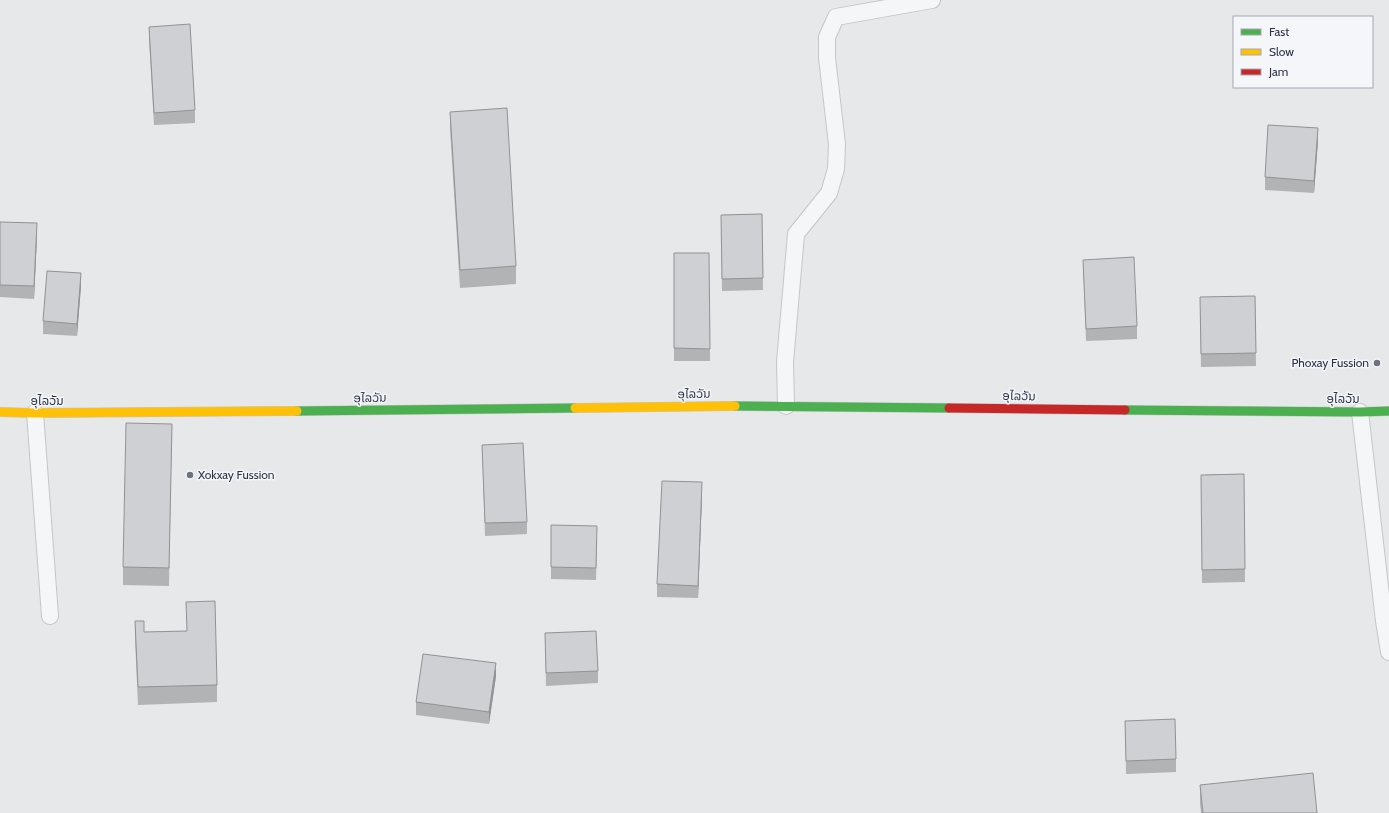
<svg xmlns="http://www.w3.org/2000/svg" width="1389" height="813" font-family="Cabin,'Noto Sans Lao',sans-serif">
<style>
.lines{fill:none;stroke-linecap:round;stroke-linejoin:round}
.lane-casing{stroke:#c4c6c8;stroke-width:18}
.fast-casing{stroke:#c4c6c8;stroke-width:10}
.slow-casing{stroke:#c4c6c8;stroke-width:10}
.jam-casing{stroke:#c4c6c8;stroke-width:10}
.lane{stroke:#f5f6f7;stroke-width:16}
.fast{stroke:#4caf50;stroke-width:9}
.slow{stroke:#ffc107;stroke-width:9}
.jam{stroke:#c62828;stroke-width:9}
.wall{fill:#b1b3b5}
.shaded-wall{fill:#909294}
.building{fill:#ced0d3;stroke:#909294}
.poi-dot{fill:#6c737f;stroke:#f4f6f9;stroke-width:1.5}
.labels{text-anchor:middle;stroke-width:3;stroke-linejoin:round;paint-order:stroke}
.poi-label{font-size:12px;fill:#2b3445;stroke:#f4f6f9;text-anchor:end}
.street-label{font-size:12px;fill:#2b3445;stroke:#f4f6f9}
</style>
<rect width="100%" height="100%" fill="#e6e8ea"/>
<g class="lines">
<g class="lane-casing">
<g id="lane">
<polyline points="786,406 785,362 796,234 829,193 836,169 837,144 827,58 827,37 836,17 932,0"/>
<polyline points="1360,412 1384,621 1389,652"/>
<polyline points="35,413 50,616"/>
</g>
</g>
<g class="fast-casing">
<g id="fast">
<polyline points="735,406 949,408"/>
<polyline points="1125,410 1360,412 1389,411"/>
<polyline points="297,411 575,408"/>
</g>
</g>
<g class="slow-casing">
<g id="slow">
<polyline points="575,408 735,406"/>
<polyline points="0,412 35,413 297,411"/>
</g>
</g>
<g class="jam-casing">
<polyline id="jam" points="949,408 1125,410"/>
</g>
<use href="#lane" class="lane"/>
<use href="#fast" class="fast"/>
<use href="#slow" class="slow"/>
<use href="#jam" class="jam"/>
</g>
<g class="wall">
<polygon points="149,27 195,110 195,123 154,125 149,39"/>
<polygon points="450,112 516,266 516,284 460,288 450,129"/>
<polygon points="1318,141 1314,193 1265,190 1265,177"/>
<polygon points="762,214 763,290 722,291 721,215"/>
<polygon points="0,222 37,236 34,299 0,297"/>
<polygon points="674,253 709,253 710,361 674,361"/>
<polygon points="1083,260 1137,326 1137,339 1086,341"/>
<polygon points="81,286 77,336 43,334 43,321"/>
<polygon points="1255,296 1256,366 1201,367 1200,310"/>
<polygon points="172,424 169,586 123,585 123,567"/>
<polygon points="482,445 527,522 527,534 485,536"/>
<polygon points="1244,474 1245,582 1202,583 1201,475"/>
<polygon points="702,495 698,598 657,597 657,584"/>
<polygon points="597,538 596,580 551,579 551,567"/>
<polygon points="186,602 217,685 217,702 138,705 135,639 135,621 144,632 187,631"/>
<polygon points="545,633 598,671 598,683 546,686"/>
<polygon points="496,676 489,724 416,715 416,702"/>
<polygon points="1125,721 1176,759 1176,772 1126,774"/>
<polygon points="1200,785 1317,813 1201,813 1200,803"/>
</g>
<g class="shaded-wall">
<polygon points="1318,128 1318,141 1314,193 1314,181"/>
<polygon points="37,223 37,236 34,299 34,286"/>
<polygon points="81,273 81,286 77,336 77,324"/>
<polygon points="702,482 702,495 698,598 698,586"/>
<polygon points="496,663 496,676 489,724 489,712"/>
</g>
<g class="building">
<polygon points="190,24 195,110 154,113 149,27"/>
<polygon points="507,108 516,266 460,270 450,112"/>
<polygon points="1268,125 1318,128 1314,181 1265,177"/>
<polygon points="762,214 763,278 722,279 721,215"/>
<polygon points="0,222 37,223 34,286 0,285"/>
<polygon points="674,253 709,253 710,349 674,348"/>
<polygon points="1134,257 1137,326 1086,329 1083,260"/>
<polygon points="47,271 81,273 77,324 43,321"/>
<polygon points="1255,296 1256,353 1201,354 1200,297"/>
<polygon points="126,423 172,424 169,568 123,567"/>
<polygon points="523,443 527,522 485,523 482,445"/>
<polygon points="1244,474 1245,569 1202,570 1201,475"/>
<polygon points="662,481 702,482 698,586 657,584"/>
<polygon points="551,525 597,526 596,568 551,567"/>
<polygon points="215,601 217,685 138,687 135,621 144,621 144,632 187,631 186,602"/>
<polygon points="596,631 598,671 546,673 545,633"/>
<polygon points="423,654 496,663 489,712 416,702"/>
<polygon points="1175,719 1176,759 1126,761 1125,721"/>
<polygon points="1313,773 1317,813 1203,813 1200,785"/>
</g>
<g class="poi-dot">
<circle cx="1377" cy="363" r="4"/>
<circle cx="190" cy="475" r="4"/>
</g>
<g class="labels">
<g class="poi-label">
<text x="1369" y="367">Phoxay Fussion</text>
<text x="198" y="479" text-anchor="start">Xokxay Fussion</text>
</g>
<g class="street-label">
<text transform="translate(694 394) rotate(-1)" y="4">ອຸໄລວັນ</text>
<text transform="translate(1019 396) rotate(1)" y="4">ອຸໄລວັນ</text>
<text transform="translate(370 398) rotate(-1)" y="4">ອຸໄລວັນ</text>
<text x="1343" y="403">ອຸໄລວັນ</text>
<text x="47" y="405">ອຸໄລວັນ</text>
</g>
</g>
<rect x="1233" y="16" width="140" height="72" fill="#f4f6f9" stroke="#a4a8b1"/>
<rect x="1241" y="29" width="20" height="6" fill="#4caf50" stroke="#a4a8b1"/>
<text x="1269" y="36" font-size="12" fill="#2b3445">Fast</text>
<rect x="1241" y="49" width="20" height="6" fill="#ffc107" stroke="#a4a8b1"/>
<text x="1269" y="56" font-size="12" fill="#2b3445">Slow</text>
<rect x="1241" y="69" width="20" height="6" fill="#c62828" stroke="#a4a8b1"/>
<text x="1269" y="76" font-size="12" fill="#2b3445">Jam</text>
</svg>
